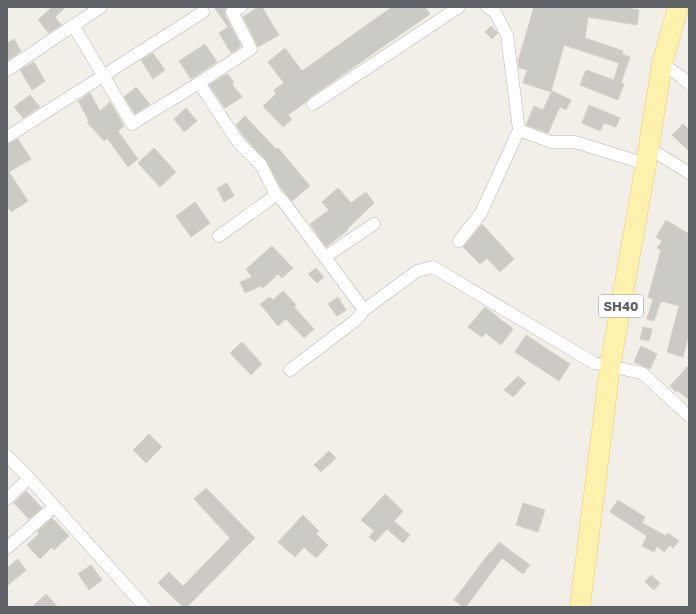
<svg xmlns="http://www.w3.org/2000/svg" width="696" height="614" font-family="'Golos Text',sans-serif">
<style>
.building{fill:#cccac5;stroke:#d6d1c6}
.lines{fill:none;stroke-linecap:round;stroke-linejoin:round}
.street-casing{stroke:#b5b8bc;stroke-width:13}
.primary-casing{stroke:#f2c960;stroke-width:21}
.street{stroke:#fff;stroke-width:12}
.primary{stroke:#fff2af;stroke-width:20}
.labels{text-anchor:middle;stroke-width:3;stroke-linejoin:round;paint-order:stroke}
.shield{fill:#fff;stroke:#8f9295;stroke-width:1}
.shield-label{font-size:13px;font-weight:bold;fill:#5f6368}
</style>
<rect width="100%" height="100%" fill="#f1efe8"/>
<g class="building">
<polygon points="52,7 66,7 55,17 61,25 49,33 38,20"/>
<polygon points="214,7 225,7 225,15 241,46 231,53 219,33 228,27"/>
<polygon points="258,7 262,7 279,35 258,47 243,17"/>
<polygon points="392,7 425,7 430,14 309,98 306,102 288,115 292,119 283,127 263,106 276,94 274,90 284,83 268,62 285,48 302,71"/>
<polygon points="534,7 621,7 639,10 637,25 588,17 585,38 623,51 622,54 630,57 621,83 624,84 618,100 580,85 586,70 614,80 619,63 564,45 551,92 523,83 527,70 519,68 518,61"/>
<polygon points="491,26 498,33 492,39 485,32"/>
<polygon points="14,39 21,51 7,61 7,43"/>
<polygon points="205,44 217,62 191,79 179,61"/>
<polygon points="153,53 165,70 153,79 141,60"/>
<polygon points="34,62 45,81 32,90 20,70"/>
<polygon points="227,74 234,82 232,84 242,97 225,108 209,85"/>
<polygon points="136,87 150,104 135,114 124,97"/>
<polygon points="552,91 571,100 566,110 560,107 548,133 526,125 534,106 543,110"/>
<polygon points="90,93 100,111 110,102 124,126 118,131 138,159 128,167 107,138 104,141 87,122 89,121 78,101"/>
<polygon points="30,95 40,107 23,118 14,107"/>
<polygon points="589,105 620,118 616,127 604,123 600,131 582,123"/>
<polygon points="186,108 197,121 184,132 174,119"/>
<polygon points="245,116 276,149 278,148 310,186 292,201 280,187 266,160 244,137 236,125"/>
<polygon points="683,124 689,130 689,151 672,135"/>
<polygon points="18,139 31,159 9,172 28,201 11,212 7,206 7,144"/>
<polygon points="154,148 176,172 160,187 138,163"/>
<polygon points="227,183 234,196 224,202 217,188"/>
<polygon points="338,188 351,203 366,192 374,203 347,229 348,230 326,247 310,224 329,210 322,202"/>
<polygon points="195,202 210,223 191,237 176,216"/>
<polygon points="666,220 689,234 689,334 683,357 667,352 679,306 661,301 654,321 647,319 653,299 648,297 661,250 657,248 662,241 656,237"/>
<polygon points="482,224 514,259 500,272 487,258 480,264 463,247"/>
<polygon points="272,246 293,268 282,278 278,274 263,288 261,286 245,293 240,282 252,277 246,269"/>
<polygon points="316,268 324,277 317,283 308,274"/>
<polygon points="283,291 296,305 294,307 314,329 304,338 286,319 278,326 260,304 270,297 273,300"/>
<polygon points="338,297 346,310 337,316 328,304"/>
<polygon points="485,307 513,329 501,345 486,333 482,337 468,327"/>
<polygon points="643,327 652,329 649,341 640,339"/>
<polygon points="526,335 570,364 559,381 515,352"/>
<polygon points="242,342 262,364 251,375 230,353"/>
<polygon points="641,346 657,354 650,369 634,362"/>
<polygon points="689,365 689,400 677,390 676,392 670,386"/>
<polygon points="518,376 526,383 513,397 504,390"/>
<polygon points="149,434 162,447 146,463 133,450"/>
<polygon points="329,451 336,458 321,472 314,465"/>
<polygon points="206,488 255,538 187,607 183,607 158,583 169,572 183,586 230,538 194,499"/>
<polygon points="26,491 42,508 29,519 14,503"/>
<polygon points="385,494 403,511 394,521 410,535 403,543 387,529 375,542 369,537 374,531 361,520"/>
<polygon points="618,500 645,517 642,523 666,536 668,533 679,541 673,548 670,545 664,552 657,546 654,552 642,546 647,536 610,512"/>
<polygon points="523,503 545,510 538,532 516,525"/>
<polygon points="303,515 319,531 316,534 328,545 316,558 304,547 295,557 278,542"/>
<polygon points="52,518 69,536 54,550 52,547 40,559 27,545 39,534 37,532"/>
<polygon points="499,542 530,565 523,574 502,558 466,607 463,607 454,600 490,552 491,553"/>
<polygon points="18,559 26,570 7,586 7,568"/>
<polygon points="91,565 102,580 89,590 78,574"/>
<polygon points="651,575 660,583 654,590 645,582"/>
<polygon points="46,594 58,607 32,607"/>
</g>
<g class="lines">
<g class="street-casing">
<g id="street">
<polyline points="487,7 495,12 507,35 519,130 551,142 575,142 646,164"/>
<polyline points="73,25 132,124 199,83 251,49 232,12 241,7"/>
<polyline points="662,64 680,76 689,84"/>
<polyline points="7,70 101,7"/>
<polyline points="199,83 238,142 261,165 276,195 283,201 364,310"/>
<polyline points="313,104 459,7"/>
<polyline points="7,137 203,12"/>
<polyline points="649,148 689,173"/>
<polyline points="219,236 276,195"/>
<polyline points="459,241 481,213 519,130"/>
<polyline points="325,257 374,224"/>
<polyline points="290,370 356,320 364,310 417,271 433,267 594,363 642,373 689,416"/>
<polyline points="7,456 29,478 145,607"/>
<polyline points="7,499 29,478"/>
<polyline points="7,548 54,507"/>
</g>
</g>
<g class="primary-casing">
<polyline id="primary" points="580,607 610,367 646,164 662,64 678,7"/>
</g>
<use href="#street" class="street"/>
<use href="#primary" class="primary"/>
</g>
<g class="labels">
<rect class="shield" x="599" y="295" width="44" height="22" rx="3"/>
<g class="shield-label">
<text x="621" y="311">SH40</text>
</g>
</g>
<rect width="696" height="614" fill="none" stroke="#5f6368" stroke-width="16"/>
</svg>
